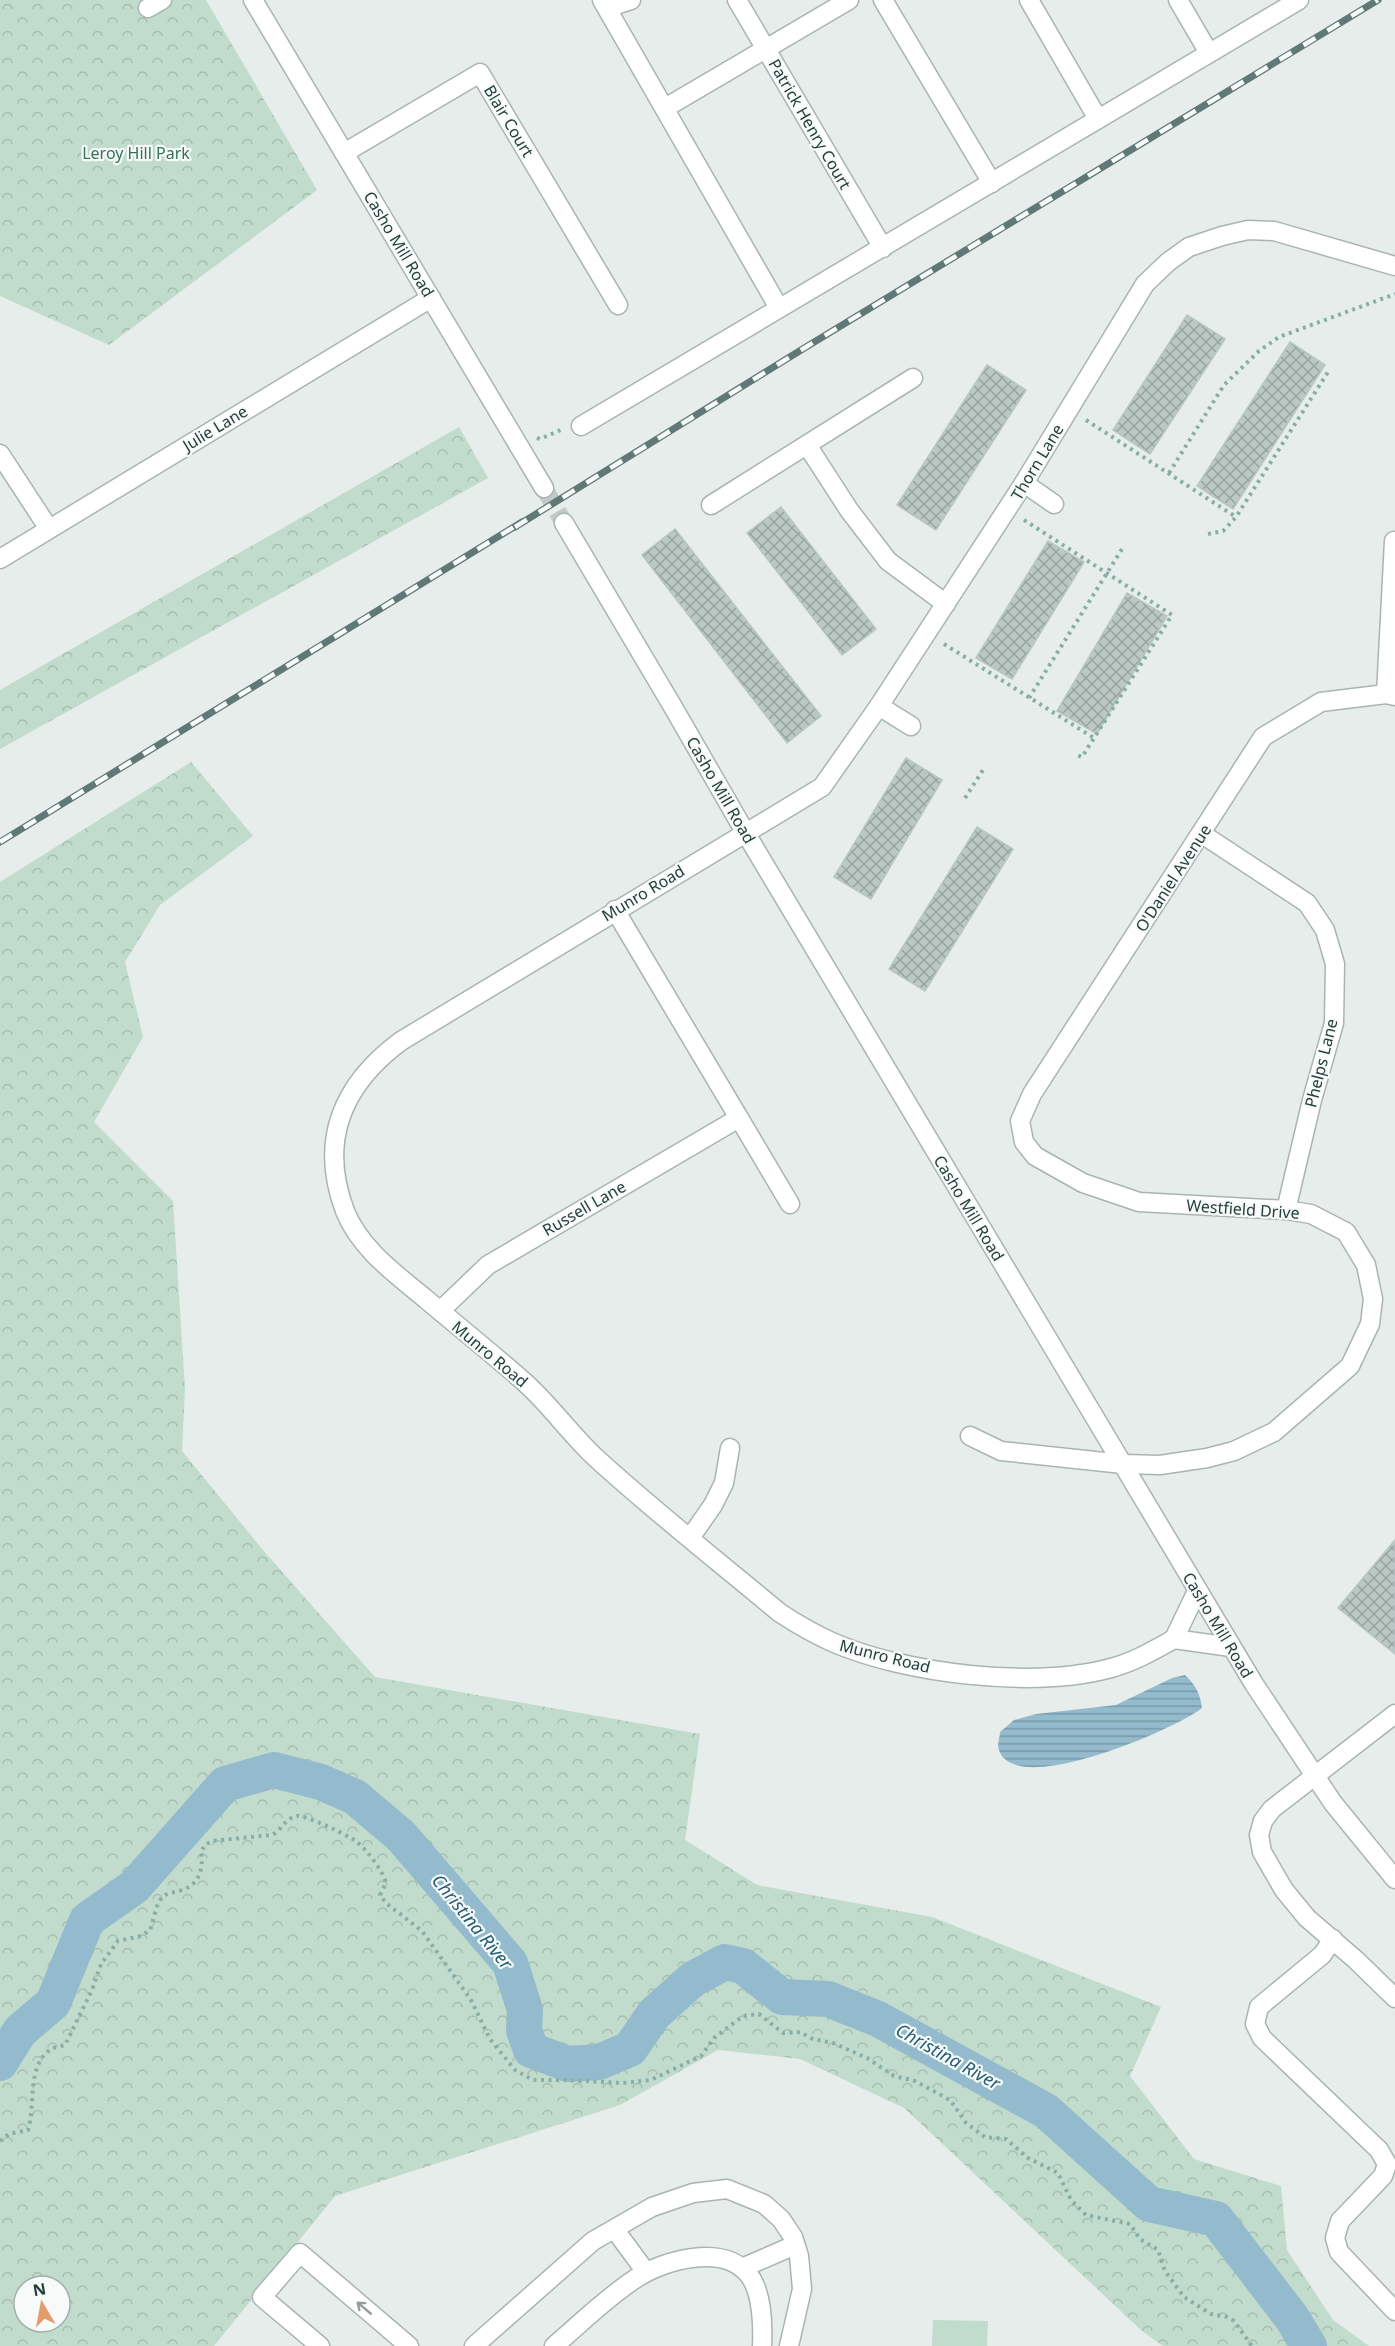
<svg xmlns="http://www.w3.org/2000/svg" width="1395" height="2346" font-family="'Noto Sans',sans-serif">
<style>
.grass{fill:#c1dccc}
.forest{fill:url(#forest-crowns);fill-rule:evenodd}
.water{fill:url(#water-rules)}
.lines{fill:none;stroke-linecap:round;stroke-linejoin:round}
.river{stroke:#93bbcd;stroke-width:36}
.building{fill:url(#building-cross-hatch);stroke:#b9c6c3;stroke-width:1.5}
.minor-tunnel{stroke:#c0cac8;stroke-width:18;stroke-dasharray:18 9;stroke-linecap:butt}
.minor-casing{stroke:#a9b5b3;stroke-width:21}
.path{stroke:#89aea8;stroke-width:4;stroke-dasharray:3 4.5;stroke-linecap:butt}
.minor{stroke:#fff;stroke-width:18}
.rail-casing{stroke:#617976;stroke-width:7}
.rail{stroke:#f6faf9;stroke-width:4.5;stroke-dasharray:14;stroke-linecap:butt}
.oneway{stroke:#929e9d}
.labels{text-anchor:middle;stroke-width:4.5;stroke-linejoin:round;paint-order:stroke}
.street-label{font-size:16px;fill:#263e3b;stroke:#f6faf9}
.park-label{font-size:16px;fill:#347155;stroke:#f6faf9}
.water-label{font-size:18px;font-style:italic;fill:#255c75;stroke:#f6faf9}
</style>
<defs>
<pattern id="forest-crowns" width="20" height="18" patternUnits="userSpaceOnUse" patternTransform="scale(1.5)"><rect width="20" height="18" fill="#c1dccc"/><path d="M2 6a3 3 0 1 1 6 0M12 15a3 3 0 1 1 6 0" fill="none" stroke="#a6beb0"/></pattern>
<pattern id="water-rules" width="6" height="5" patternUnits="userSpaceOnUse" patternTransform="scale(1.5)"><rect width="6" height="5" fill="#93bbcd"/><path d="M0 2.5h6" fill="none" stroke="#7899a8"/></pattern>
<pattern id="building-cross-hatch" width="8" height="8" patternUnits="userSpaceOnUse" patternTransform="scale(1.5)"><rect width="8" height="8" fill="#bbc8c4"/><path d="M0 0l8 8M0 8l8-8" fill="none" stroke="#98a4a0"/></pattern>
</defs>
<rect width="100%" height="100%" fill="#e6edeb"/>
<polygon class="grass" points="933,2320 988,2321 987,2346 932,2346"/>
<g class="forest">
<polygon points="0,0 206,0 317,190 109,345 0,296"/>
<polygon points="459,427 488,478 0,749 0,690"/>
<path d="M191,762L253,836L160,905L125,962L143,1037L94,1122L173,1201L185,1389L182,1451L263,1550L375,1677L700,1734L685,1840L757,1885L932,1917L1161,2007L1130,2076L1194,2159L1281,2186L1287,2250L1333,2320L1369,2346H1163L1142,2331L904,2108L800,2059L718,2050L620,2105L335,2196L214,2346H0V882ZM24,2286H60V2322H24Z"/>
</g>
<path class="water" d="M1185,1675C1196,1685 1200,1694 1202,1708C1176,1729 1007,1803 998,1746C998,1742 1000,1736 1000,1732L1014,1720L1036,1714L1116,1705L1172,1678Z"/>
<g class="lines">
<polyline class="river" points="0,2063 20,2031 53,2003 87,1920 134,1887 225,1784 274,1770 321,1782 355,1797 401,1836 510,1963 525,2010 524,2030 531,2050 568,2064 599,2062 630,2049 654,2014 693,1979 725,1962 743,1966 782,1997 828,1999 878,2019 1046,2111 1149,2204 1216,2219 1292,2318 1309,2346"/>
</g>
<g class="building">
<polygon points="1187,315 1225,339 1150,454 1113,430"/>
<polygon points="1290,342 1325,365 1233,509 1197,486"/>
<polygon points="987,365 1026,390 936,530 897,505"/>
<polygon points="781,507 876,629 842,655 747,533"/>
<polygon points="675,529 821,716 787,743 642,555"/>
<polygon points="1048,541 1084,562 1012,679 976,658"/>
<polygon points="1127,593 1167,616 1097,734 1057,711"/>
<polygon points="906,758 942,780 871,899 834,877"/>
<polygon points="977,827 1013,849 925,991 889,969"/>
<polygon points="1395,1540 1395,1654 1338,1608"/>
</g>
<g class="lines">
<polyline class="minor-tunnel" points="544,488 564,523"/>
<g class="minor-casing">
<g id="minor">
<polyline points="253,0 544,488"/>
<polyline points="602,0 779,308"/>
<polyline points="737,0 883,248"/>
<polyline points="883,0 992,183"/>
<polyline points="1029,0 1098,119"/>
<polyline points="1178,0 1209,53"/>
<polyline points="148,8 162,0"/>
<polyline points="607,8 631,0"/>
<polyline points="665,108 849,0"/>
<polyline points="344,153 480,73 618,305"/>
<polyline points="581,426 1299,0"/>
<polyline points="807,445 849,510 888,561 946,604"/>
<polyline points="0,454 49,529"/>
<polyline points="1024,483 1054,504"/>
<polyline points="711,505 913,378"/>
<polyline points="564,523 673,707 745,832 1254,1684 1333,1803 1395,1879"/>
<polyline points="0,559 431,298"/>
<polyline points="1386,694 1394,541"/>
<polyline points="879,706 911,726"/>
<polyline points="1202,834 1307,903 1325,930 1335,964 1334,1023 1312,1100 1286,1210"/>
<polyline points="739,1118 790,1204"/>
<polyline points="440,1311 488,1265 739,1118 615,910"/>
<polyline points="970,1436 1001,1451 1123,1464 1160,1465 1207,1458 1234,1451 1274,1432 1350,1366 1370,1324 1373,1299 1366,1265 1346,1232 1311,1214 1286,1210 1139,1202 1083,1183 1035,1156 1024,1142 1020,1121 1032,1094 1263,737 1321,702 1386,694 1395,696"/>
<polyline points="690,1538 713,1505 724,1483 730,1448"/>
<polyline points="1197,1591 1174,1639 1231,1647"/>
<path d="M1174,1639C1154,1650 1134,1662 1111,1668C1034,1689 905,1674 832,1642C814,1634 797,1624 780,1613C719,1562 655,1512 596,1458C569,1433 549,1403 521,1379C490,1352 459,1327 427,1300C397,1275 360,1249 345,1211C318,1140 343,1084 401,1041L822,787L879,706L1024,483L1145,284L1168,262L1189,247L1222,236L1248,230L1274,231L1395,266"/>
<polyline points="1395,1714 1272,1809 1263,1821 1259,1835 1262,1852 1284,1890 1307,1918 1356,1960 1395,1998"/>
<polyline points="1333,1939 1322,1955 1259,2007 1255,2024 1262,2038 1379,2150 1387,2164 1383,2176 1340,2221 1335,2238 1339,2252 1395,2311"/>
<polyline points="615,2230 646,2272"/>
<polyline points="742,2268 795,2245"/>
<polyline points="320,2346 262,2297 300,2253 409,2346"/>
<polyline points="474,2346 593,2241 652,2207 693,2193 727,2189 764,2204 781,2219 793,2237 799,2256 802,2289 789,2346"/>
<path d="M554,2346C580,2324 606,2298 635,2279C663,2260 724,2243 749,2275C762,2292 763,2325 762,2346"/>
</g>
</g>
<g class="path">
<polyline points="1086,420 1236,517"/>
<polyline points="537,438 540,439 563,429"/>
<polyline points="1169,473 1224,385 1259,351 1279,337 1395,294"/>
<polyline points="1024,520 1172,615 1082,757 1077,755"/>
<polyline points="1208,534 1223,531 1236,517 1328,372"/>
<polyline points="944,644 1094,738"/>
<polyline points="1029,698 1122,549"/>
<polyline points="965,798 983,770"/>
<path d="M0,2141L9,2134L28,2130C36,2105 26,2066 51,2049C55,2047 61,2046 65,2045L92,1990L101,1964L118,1941L141,1936L150,1930C153,1923 156,1904 161,1899C166,1892 174,1893 182,1890C199,1885 204,1868 201,1852L205,1845L212,1841L272,1835C282,1830 285,1818 297,1816C306,1815 350,1836 357,1842C367,1850 383,1871 386,1883L380,1895L386,1903L422,1931L471,2000L490,2039L515,2070L533,2080H564L623,2083L651,2080L701,2056L714,2038L743,2016L759,2014L783,2033L800,2032L813,2039L833,2043L867,2058L894,2076L915,2081L941,2095L951,2101L966,2123L985,2137L1006,2139L1028,2158L1058,2173L1071,2200L1086,2215L1130,2224L1140,2239L1158,2250L1165,2271L1184,2297L1211,2314L1227,2317L1234,2321L1252,2346"/>
</g>
<use href="#minor" class="minor"/>
<g class="rail-casing">
<g id="rail">
<polyline points="515,527 806,347 1378,0"/>
<polyline points="0,842 522,522"/>
</g>
</g>
<use href="#rail" class="rail"/>
</g>
<defs><path id="oneway-shaft" d="M-6 0H5M1.5-3L5.5 0L1.5 3" fill="none" stroke-width="1.6" stroke-linecap="round" stroke-linejoin="round" transform="scale(1.5)"/></defs>
<use class="oneway" href="#oneway-shaft" transform="translate(364 2308) rotate(-140)"/>
<g class="labels">
<g class="street-label">
<text transform="translate(509 121) rotate(59)" y="6">Blair Court</text>
<text transform="translate(810 124) rotate(60)" y="6">Patrick Henry Court</text>
<text transform="translate(399 244) rotate(59)" y="6">Casho Mill Road</text>
<text transform="translate(215 428) rotate(-31)" y="6">Julie Lane</text>
<text transform="translate(1037 462) rotate(-59)" y="6">Thorn Lane</text>
<text transform="translate(721 790) rotate(60)" y="6">Casho Mill Road</text>
<text transform="translate(1173 878) rotate(-57)" y="6">O'Daniel Avenue</text>
<text transform="translate(643 893) rotate(-31)" y="6">Munro Road</text>
<text transform="translate(1321 1063) rotate(-76)" y="6">Phelps Lane</text>
<text transform="translate(584 1208) rotate(-30)" y="6">Russell Lane</text>
<text transform="translate(969 1208) rotate(59)" y="6">Casho Mill Road</text>
<text transform="translate(1243 1209) rotate(4)" y="6">Westfield Drive</text>
<text transform="translate(490 1354) rotate(40)" y="6">Munro Road</text>
<text transform="translate(1218 1625) rotate(59)" y="6">Casho Mill Road</text>
<text transform="translate(885 1656) rotate(14)" y="6">Munro Road</text>
</g>
<g class="park-label">
<text x="136" y="159">Leroy Hill Park</text>
</g>
<g class="water-label">
<text transform="translate(472 1922) rotate(51)" y="6">Christina River</text>
<text transform="translate(948 2057) rotate(29)" y="6">Christina River</text>
</g>
</g>
<g transform="translate(42 2304) rotate(350)"><circle r="28" fill="#f6faf9" stroke="#a3afad" stroke-width="1.5"/>
<path d="M0-4.5L10 22L0 15L-10 22Z" fill="#e59c6c"/>
<text y="-9" font-size="16" font-weight="bold" text-anchor="middle" fill="#263e3b">N</text>
</g>
</svg>
